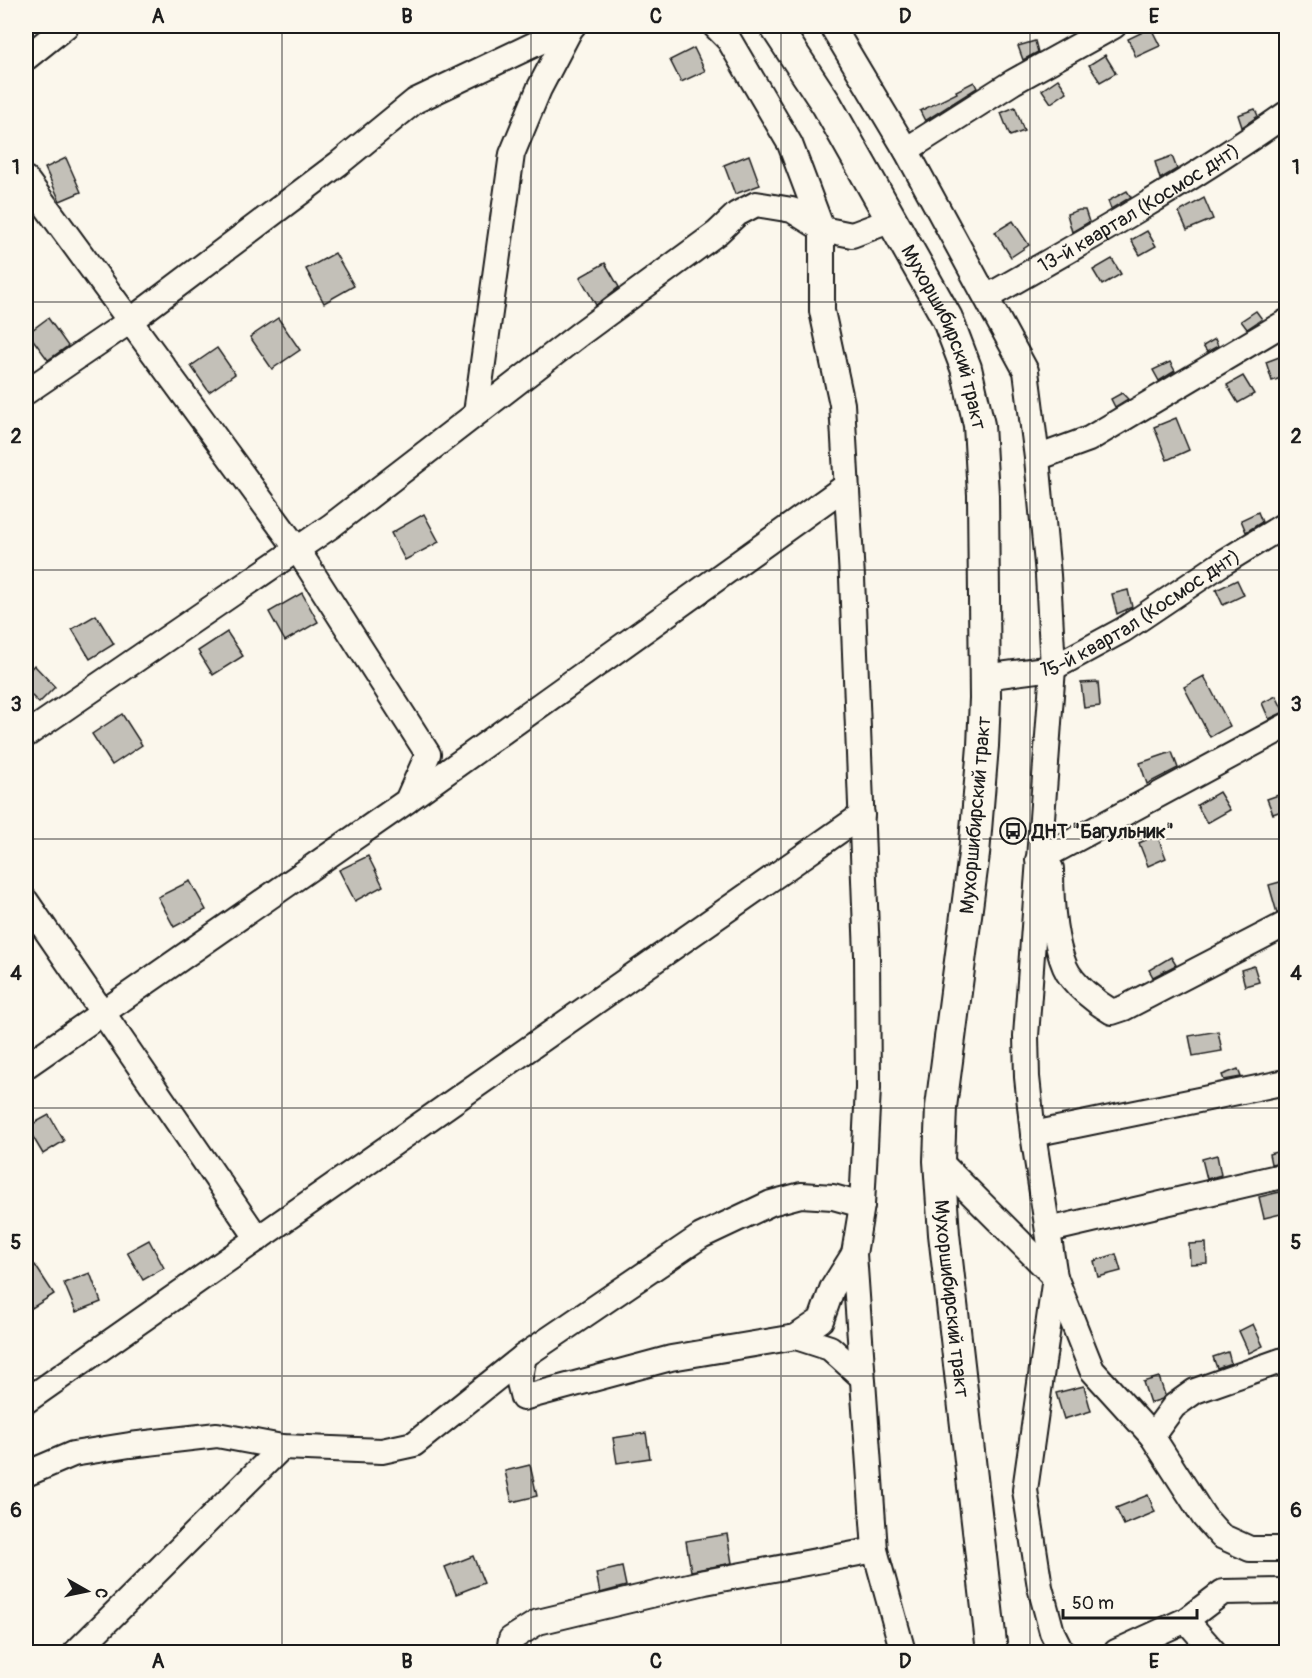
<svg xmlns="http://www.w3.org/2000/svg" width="1312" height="1678" font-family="Pangolin,sans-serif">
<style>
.building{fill:#c3c0b8;stroke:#1c1c1c;stroke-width:1.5}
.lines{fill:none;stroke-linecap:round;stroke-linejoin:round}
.minor-casing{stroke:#1c1c1c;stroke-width:28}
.major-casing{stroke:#1c1c1c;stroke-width:34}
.minor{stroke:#fbf7ec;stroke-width:24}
.major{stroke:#fbf7ec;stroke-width:30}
.grid{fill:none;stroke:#1c1c1c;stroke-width:1.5;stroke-opacity:0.55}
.labels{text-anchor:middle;stroke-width:4.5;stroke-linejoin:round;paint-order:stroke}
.street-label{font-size:20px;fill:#1c1c1c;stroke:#fbf7ec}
.poi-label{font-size:20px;font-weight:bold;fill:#1c1c1c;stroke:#fbf7ec;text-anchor:start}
.neatline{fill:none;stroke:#1c1c1c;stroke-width:2}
.grid-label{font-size:20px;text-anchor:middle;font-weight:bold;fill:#1c1c1c}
</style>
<rect width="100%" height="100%" fill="#fbf7ec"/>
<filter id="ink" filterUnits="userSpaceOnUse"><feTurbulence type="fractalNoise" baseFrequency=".0167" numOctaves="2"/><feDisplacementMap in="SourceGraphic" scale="12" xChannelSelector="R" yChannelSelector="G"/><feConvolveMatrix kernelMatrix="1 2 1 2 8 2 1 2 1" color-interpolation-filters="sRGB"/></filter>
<g filter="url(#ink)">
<g class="building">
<polygon points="1151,28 1160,46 1136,57 1128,39"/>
<polygon points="1035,41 1038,52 1023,60 1018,46"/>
<polygon points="694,48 705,71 681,82 670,60"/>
<polygon points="1105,55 1116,73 1100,82 1089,65"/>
<polygon points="1058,79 1067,92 1051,103 1042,90"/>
<polygon points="974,82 977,88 925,121 920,111 957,93 956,91"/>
<polygon points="1015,107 1024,131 1010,136 1001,113"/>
<polygon points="1255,109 1258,116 1242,127 1238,115"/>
<polygon points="749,155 760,185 735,194 724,165"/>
<polygon points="1172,156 1177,169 1160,179 1155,162"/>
<polygon points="66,158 81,192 60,201 45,168"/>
<polygon points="1127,191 1131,197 1111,209 1108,201"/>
<polygon points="1204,198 1213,219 1187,230 1179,212"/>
<polygon points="1079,210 1085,210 1089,222 1072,232 1067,214"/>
<polygon points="1013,221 1029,245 1011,257 995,232"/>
<polygon points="1147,231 1156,246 1140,255 1131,240"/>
<polygon points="335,253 354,286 324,303 306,269"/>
<polygon points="1112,259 1121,274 1102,285 1093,270"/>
<polygon points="605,263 619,287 596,305 580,277"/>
<polygon points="1256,311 1262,319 1247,329 1241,321"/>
<polygon points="48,318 68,346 48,360 28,333"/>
<polygon points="278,318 300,350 272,369 250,337"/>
<polygon points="1215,339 1218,346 1207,352 1203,346"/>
<polygon points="217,348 235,374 209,392 191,366"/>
<polygon points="1287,354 1287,376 1272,381 1266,362"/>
<polygon points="1170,362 1175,371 1159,381 1153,370"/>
<polygon points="1243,376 1254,394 1238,403 1227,385"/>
<polygon points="1122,393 1128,399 1115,407 1111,399"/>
<polygon points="1176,418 1189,450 1167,460 1154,427"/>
<polygon points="1258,512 1262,522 1246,532 1241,520"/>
<polygon points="424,514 439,542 405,560 391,533"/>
<polygon points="1237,580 1244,595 1223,605 1216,590"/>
<polygon points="1128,590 1132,607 1117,614 1112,594"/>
<polygon points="302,593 318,622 285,641 269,612"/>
<polygon points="96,615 114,644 90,659 72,629"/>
<polygon points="227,632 243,656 213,675 198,651"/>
<polygon points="34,665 55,687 39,703 26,690 26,674"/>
<polygon points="1204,676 1230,726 1210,737 1184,687"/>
<polygon points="1098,682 1100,706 1084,708 1081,683"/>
<polygon points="1276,696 1284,712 1269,719 1262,703"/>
<polygon points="122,714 142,745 112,765 92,734"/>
<polygon points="1172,752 1178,768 1147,784 1140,763"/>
<polygon points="1219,792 1230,810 1207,823 1197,805"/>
<polygon points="1287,792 1287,809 1273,814 1267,799"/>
<polygon points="1157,835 1166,858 1148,866 1139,843"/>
<polygon points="368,856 383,886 355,901 339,870"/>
<polygon points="1287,880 1287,910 1277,913 1269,885"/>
<polygon points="190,881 206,910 174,927 158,897"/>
<polygon points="1171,957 1176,965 1153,977 1149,970"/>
<polygon points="1254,966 1259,982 1245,986 1241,970"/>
<polygon points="1218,1031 1222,1051 1193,1056 1189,1036"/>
<polygon points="1238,1069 1241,1077 1224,1080 1222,1075"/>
<polygon points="49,1115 64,1141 43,1154 27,1127"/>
<polygon points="1287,1149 1287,1161 1271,1164 1269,1154"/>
<polygon points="1217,1155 1221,1175 1207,1179 1202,1159"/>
<polygon points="1280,1192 1285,1213 1264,1218 1259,1197"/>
<polygon points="149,1240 164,1268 143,1280 127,1252"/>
<polygon points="1206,1243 1207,1263 1190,1264 1189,1244"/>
<polygon points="1116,1254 1121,1271 1098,1277 1094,1261"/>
<polygon points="35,1265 54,1294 32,1308 26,1298 26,1271"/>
<polygon points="90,1273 101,1302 76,1312 64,1283"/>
<polygon points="1253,1324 1263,1346 1249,1353 1239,1331"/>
<polygon points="1228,1352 1231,1363 1217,1368 1213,1357"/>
<polygon points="1159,1377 1165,1395 1162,1399 1150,1403 1143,1382"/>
<polygon points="1084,1386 1091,1411 1064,1419 1056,1393"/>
<polygon points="646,1433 650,1458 617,1463 613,1438"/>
<polygon points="530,1465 537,1496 512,1502 505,1471"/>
<polygon points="1148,1495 1155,1512 1124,1525 1116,1508"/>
<polygon points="727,1534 732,1563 691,1571 686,1541"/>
<polygon points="473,1556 484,1583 456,1594 445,1567"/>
<polygon points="622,1567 626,1586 600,1593 596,1573"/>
</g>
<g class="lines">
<g class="minor-casing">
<g id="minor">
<polyline points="715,26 729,40 790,144 822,229 822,311 842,404 852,578 867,955 868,1088 862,1205 854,1254 875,1550 903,1652"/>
<polyline points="832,26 906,150 1026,371 1037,458 1048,575 1053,668 1026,1036 1027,1077 1033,1134 1055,1277 1025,1490 1040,1587 1052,1632 1062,1652"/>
<polyline points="26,58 66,26"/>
<polyline points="906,150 1013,82 1114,26"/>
<polyline points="26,179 297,549 428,754 407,801 26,1066"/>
<path id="s1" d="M987,297C1089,239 1191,181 1286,114"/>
<polyline points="26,392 130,321 338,164 415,101 573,26"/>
<polyline points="476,413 512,154 539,89 572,26"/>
<polyline points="1037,458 1089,439 1286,322"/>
<path id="s2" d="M984,677L1053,668L1123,630L1224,562L1286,524"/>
<polyline points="26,735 331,526 581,333 717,233 737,214 756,204 792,210 822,229 852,235 892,220"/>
<polyline points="409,799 846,486"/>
<polyline points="1038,860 1286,726"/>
<path d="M1051,869C1051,899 1053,939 1065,967C1072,984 1097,1003 1112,1012L1124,1008L1286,924"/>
<polyline points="26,901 258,1239"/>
<polyline points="1033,1134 1286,1082"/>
<polyline points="939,1161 1055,1277 1092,1370 1152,1436 1204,1517 1221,1536 1250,1549 1286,1549"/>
<polyline points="1049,1230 1286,1175"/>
<polyline points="796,1337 830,1348 861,1376"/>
<polyline points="524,1356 519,1382 523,1398 671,1358 796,1337 821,1320 832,1289 854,1254"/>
<polyline points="26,1401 862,815"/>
<polyline points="1152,1436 1174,1406 1195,1391 1286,1359"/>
<polyline points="26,1474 73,1454 130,1445 217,1435 282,1447 382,1451 414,1444 524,1356 701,1236 771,1203 801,1195 833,1197 862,1205"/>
<polyline points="1186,1620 1214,1652"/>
<polyline points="76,1652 282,1447"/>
<polyline points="509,1652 511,1639 538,1622 705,1582 875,1550"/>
<polyline points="1116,1652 1186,1620 1223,1592 1286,1591"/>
</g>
</g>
<g class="major-casing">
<g id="major">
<path id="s3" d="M775,26L827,105L947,318L966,368L979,425L983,495L985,698L983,746L974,854L941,1107L939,1161L944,1234L992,1652"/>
</g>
</g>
<use href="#minor" class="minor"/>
<use href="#major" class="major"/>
</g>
</g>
<path class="grid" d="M282,26V1652M531,26V1652M781,26V1652M1030,26V1652M26,302H1286M26,570H1286M26,839H1286M26,1108H1286M26,1376H1286"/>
<defs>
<g id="bus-ring" transform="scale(1.35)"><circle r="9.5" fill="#fbf7ec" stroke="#1c1c1c" stroke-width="1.5"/><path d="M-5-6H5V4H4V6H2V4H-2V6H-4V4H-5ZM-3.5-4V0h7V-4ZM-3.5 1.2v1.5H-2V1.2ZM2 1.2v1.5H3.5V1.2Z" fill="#1c1c1c"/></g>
</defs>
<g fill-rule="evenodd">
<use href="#bus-ring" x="1013" y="831"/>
</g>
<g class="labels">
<g class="street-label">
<text dy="7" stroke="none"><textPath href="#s1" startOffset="176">13-й квартал (Космос днт)</textPath></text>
<text dy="7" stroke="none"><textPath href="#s3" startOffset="356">Мухоршибирский тракт</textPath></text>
<text dy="7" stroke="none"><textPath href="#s2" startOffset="172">15-й квартал (Космос днт)</textPath></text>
<text transform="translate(975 815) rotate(-85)" y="7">Мухоршибирский тракт</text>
<text dy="7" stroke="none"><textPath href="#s3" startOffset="1328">Мухоршибирский тракт</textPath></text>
</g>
<g class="poi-label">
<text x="1032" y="838">ДНТ "Багульник"</text>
</g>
</g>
<rect width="1312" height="1678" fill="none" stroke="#fbf7ec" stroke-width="66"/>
<g transform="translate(87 1591) rotate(99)" stroke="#fbf7ec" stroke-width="4.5" paint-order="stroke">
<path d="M0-4.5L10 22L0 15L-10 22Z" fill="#1c1c1c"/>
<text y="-9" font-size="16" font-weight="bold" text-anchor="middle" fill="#1c1c1c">С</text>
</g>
<path d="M1063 1609v9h134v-9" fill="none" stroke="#1c1c1c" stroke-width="3"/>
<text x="1072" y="1609" font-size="18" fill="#1c1c1c" stroke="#fbf7ec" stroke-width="4.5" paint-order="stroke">50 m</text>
<rect x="33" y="33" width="1246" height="1612" class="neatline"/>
<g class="grid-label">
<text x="158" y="23">A</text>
<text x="407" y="23">B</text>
<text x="656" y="23">C</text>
<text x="905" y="23">D</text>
<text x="1154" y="23">E</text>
<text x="16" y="174">1</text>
<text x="1296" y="174">1</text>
<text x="16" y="443">2</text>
<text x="1296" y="443">2</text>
<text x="16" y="711">3</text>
<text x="1296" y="711">3</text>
<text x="16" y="980">4</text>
<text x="1296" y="980">4</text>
<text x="16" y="1249">5</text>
<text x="1296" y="1249">5</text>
<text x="16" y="1517">6</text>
<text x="1296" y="1517">6</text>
<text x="158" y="1668">A</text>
<text x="407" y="1668">B</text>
<text x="656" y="1668">C</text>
<text x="905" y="1668">D</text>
<text x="1154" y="1668">E</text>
</g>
</svg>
